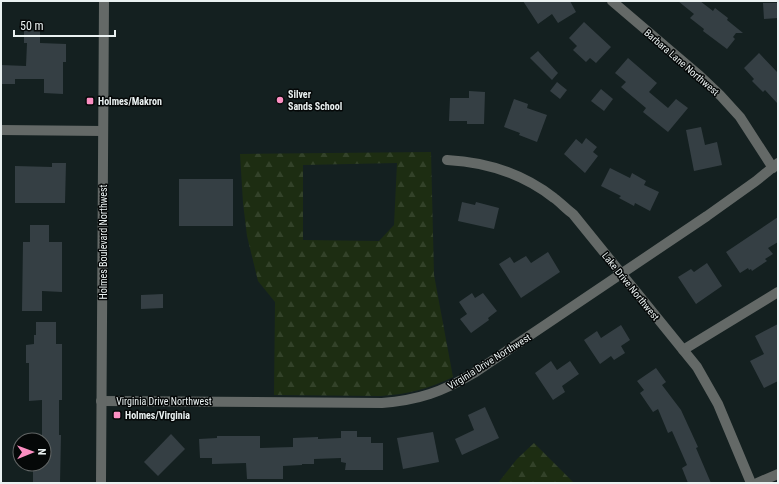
<svg xmlns="http://www.w3.org/2000/svg" width="779" height="484" font-family="'Roboto Condensed',sans-serif">
<style>
.forest{fill:url(#forest-firs);fill-rule:evenodd}
.building{fill:#353f44}
.lines{fill:none;stroke-linecap:round;stroke-linejoin:round}
.minor{stroke:#646967;stroke-width:10}
.poi-dot{fill:#fc8fc2;stroke:#050808;stroke-width:1.5}
.labels{text-anchor:middle;stroke-width:3;stroke-linejoin:round;paint-order:stroke}
.street-label{font-size:10px;fill:#eaf1f1;stroke:#050808}
.poi-label{font-size:10px;font-weight:bold;fill:#eaf1f1;stroke:#050808;text-anchor:start}
</style>
<defs>
<pattern id="forest-firs" width="22" height="20" patternUnits="userSpaceOnUse"><rect width="22" height="20" fill="#1d2d12"/><path d="M5 1l3.5 6h-7zM16 11l3.5 6h-7z" fill="#334229"/></pattern>
</defs>
<rect width="100%" height="100%" fill="#142020"/>
<g class="forest">
<path d="M431,152L434,275L453,377C428,389 409,394 381,396L274,395L275,302L258,281L247,236L243,203L240,154ZM397,163L394,225L379,241L303,240V165Z"/>
<polygon points="534,443 574,483 498,483 517,459"/>
</g>
<g class="building">
<polygon points="523,1 570,1 576,12 558,23 552,14 538,24"/>
<polygon points="678,1 700,1 713,11 715,8 728,18 727,20 743,33 736,33 733,37 735,39 727,49 703,31 704,29 690,18 694,14"/>
<polygon points="763,3 778,3 778,18 764,19"/>
<polygon points="584,22 611,47 596,63 590,58 586,62 573,50 577,46 569,38"/>
<polygon points="40,30 40,43 66,44 66,62 63,62 63,94 44,93 44,79 15,79 15,84 1,84 1,65 26,66 27,43 24,43 24,31"/>
<polygon points="538,51 558,73 552,80 530,58"/>
<polygon points="759,53 778,73 778,104 765,90 763,92 752,81 754,79 744,68"/>
<polygon points="628,58 657,83 649,92 668,108 676,99 688,108 668,132 643,112 646,108 621,87 626,82 615,73"/>
<polygon points="557,82 567,90 560,99 550,91"/>
<polygon points="601,89 613,99 604,111 591,101"/>
<polygon points="469,91 485,92 484,124 467,124 467,121 449,121 450,98 469,98"/>
<polygon points="514,99 528,104 527,108 547,115 537,142 519,135 520,133 504,127"/>
<polygon points="701,127 705,145 717,142 722,165 694,171 686,130"/>
<polygon points="586,138 597,147 593,152 598,156 585,173 564,154 576,139 582,144"/>
<polygon points="52,163 66,163 65,203 15,203 15,166 52,167"/>
<polygon points="610,168 630,178 632,173 646,181 644,185 659,192 650,211 635,203 634,206 619,198 621,196 601,186"/>
<rect x="179" y="179" width="54" height="47"/>
<polygon points="462,202 475,205 476,202 499,208 494,229 458,221"/>
<polygon points="778,217 778,242 768,248 773,254 765,259 767,261 752,271 751,269 749,270 748,268 740,273 726,252"/>
<polygon points="30,225 49,225 49,242 62,242 62,292 42,291 42,311 22,311 23,242 30,242"/>
<polygon points="548,252 560,272 521,298 499,264 510,257 514,263 526,256 531,263"/>
<polygon points="707,263 722,286 696,304 678,277 691,269 694,272"/>
<polygon points="472,293 475,298 483,293 497,311 488,318 489,320 471,333 460,319 467,314 459,302"/>
<polygon points="163,294 163,308 141,309 141,295"/>
<polygon points="36,322 56,322 56,344 62,344 62,400 59,400 59,435 61,435 60,483 33,483 33,464 44,464 44,440 42,440 42,400 29,401 29,363 26,363 26,345 34,344 34,335 36,335"/>
<polygon points="778,324 778,381 764,388 750,361 764,354 755,336"/>
<polygon points="621,325 630,340 621,346 625,353 614,360 611,356 600,364 584,340 597,331 601,338"/>
<polygon points="551,361 557,370 570,361 579,374 562,386 565,392 553,400 535,373"/>
<polygon points="656,368 666,382 662,385 681,410 698,447 696,448 711,483 688,483 682,468 687,465 672,431 668,433 658,409 653,412 640,393 644,390 637,381"/>
<polygon points="485,407 499,438 462,455 455,439 474,430 468,415"/>
<polygon points="341,431 357,431 357,437 371,437 371,443 383,443 383,470 345,470 346,463 341,462 341,458 314,459 314,464 302,464 302,465 283,466 283,479 247,479 246,463 212,464 212,458 200,458 199,439 217,438 217,436 260,436 260,448 293,447 293,438 318,437 318,439 341,438"/>
<polygon points="433,432 439,462 403,469 397,438"/>
<polygon points="171,434 185,449 158,476 144,462"/>
</g>
<g class="lines">
<g class="minor">
<polyline points="612,1 700,76 720,95 740,117 773,168"/>
<polyline points="1,130 103,131"/>
<path d="M447,160C487,162 522,173 554,198C561,203 566,209 573,214L697,367L718,404L751,483"/>
<polyline points="683,350 778,292"/>
<path d="M101,401L382,403C419,400 442,392 474,373L707,216L756,181L778,163"/>
<polyline points="101,483 104,1"/>
<polyline points="757,483 778,474"/>
</g>
</g>
<g class="poi-dot">
<circle cx="280" cy="100" r="4"/>
<rect x="86" y="97" width="8" height="8" rx="2"/>
<rect x="113" y="411" width="8" height="8" rx="2"/>
</g>
<g class="labels">
<g class="street-label">
<text transform="translate(682 62) rotate(41)" y="4">Barbara Lane Northwest</text>
<text transform="translate(103 242) rotate(-90)" y="4">Holmes Boulevard Northwest</text>
<text transform="translate(631 286) rotate(51)" y="4">Lake Drive Northwest</text>
<text transform="translate(489 361) rotate(-32)" y="4">Virginia Drive Northwest</text>
<text x="164" y="405">Virginia Drive Northwest</text>
</g>
<g class="poi-label">
<text x="288" y="98">Silver<tspan x="288" dy="12">Sands School</tspan></text>
<text x="98" y="105">Holmes/Makron</text>
<text x="125" y="419">Holmes/Virginia</text>
</g>
</g>
<rect width="779" height="484" fill="none" stroke="#eaf1f1" stroke-width="4"/>
<g transform="translate(32 452) rotate(89)"><circle r="19" fill="#050808" stroke="#616565"/>
<path d="M0-3L7 15L0 10L-7 15Z" fill="#fc8fc2"/>
<text y="-6" font-size="11" font-weight="bold" text-anchor="middle" fill="#eaf1f1">N</text>
</g>
<path d="M14 30v6h101v-6" fill="none" stroke="#eaf1f1" stroke-width="2"/>
<text x="20" y="30" font-size="12" fill="#eaf1f1" stroke="#050808" stroke-width="3" paint-order="stroke">50 m</text>
</svg>
